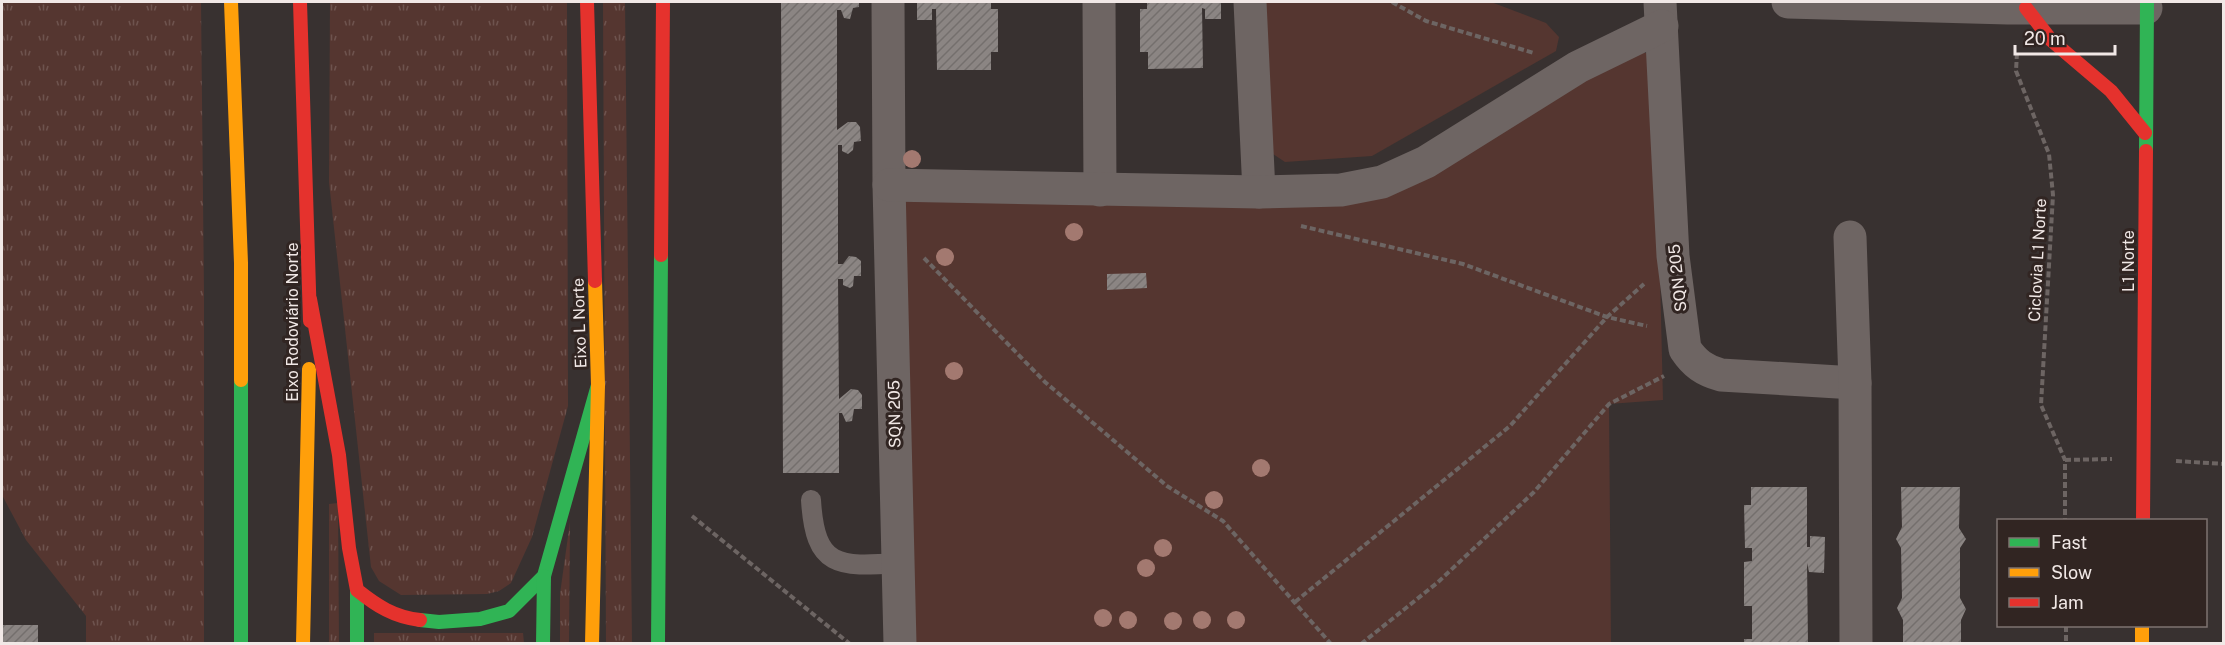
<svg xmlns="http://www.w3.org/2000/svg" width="2225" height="645" font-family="'Public Sans',sans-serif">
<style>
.grass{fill:url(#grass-tufts)}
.green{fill:#553630}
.building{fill:url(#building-hatch)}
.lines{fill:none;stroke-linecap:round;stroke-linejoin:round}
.path{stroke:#6d6563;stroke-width:4;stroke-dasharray:6 3;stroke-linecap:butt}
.lane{stroke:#6e6563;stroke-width:20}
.street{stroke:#6e6563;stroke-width:33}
.fast{stroke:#30b455;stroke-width:14}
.slow{stroke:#ff9f0a;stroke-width:14}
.jam{stroke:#e5322d;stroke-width:14}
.tree{fill:#a37970}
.labels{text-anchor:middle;stroke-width:6;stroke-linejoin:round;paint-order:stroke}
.street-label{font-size:16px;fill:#f1e8e6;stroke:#312522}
</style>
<defs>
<pattern id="grass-tufts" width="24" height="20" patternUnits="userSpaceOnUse" patternTransform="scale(1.5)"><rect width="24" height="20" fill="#553630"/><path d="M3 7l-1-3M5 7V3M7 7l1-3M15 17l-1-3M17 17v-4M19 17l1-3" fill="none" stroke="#6e534e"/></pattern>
<pattern id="building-hatch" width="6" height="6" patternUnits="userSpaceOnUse" patternTransform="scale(1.5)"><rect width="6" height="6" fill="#8b8583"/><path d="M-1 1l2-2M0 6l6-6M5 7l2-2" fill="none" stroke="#746f6d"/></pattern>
</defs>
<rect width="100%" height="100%" fill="#383130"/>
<g class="grass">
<polygon points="2,2 201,2 204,295 204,643 86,643 86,616 26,540 2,495"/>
<polygon points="330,2 567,2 568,406 532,537 511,583 499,591 487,594 401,595 379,581 371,567 329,182"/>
<polygon points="603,2 625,2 632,644 606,643"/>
<polygon points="338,503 339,643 329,644 329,504"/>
<polygon points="570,522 569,643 560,644 560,594"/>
<polygon points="374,633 523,633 524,643 374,643"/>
</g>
<g class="green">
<polygon points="1262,2 1491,2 1546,23 1559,37 1556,51 1372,156 1285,162 1273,154"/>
<polygon points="1629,52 1647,53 1655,67 1663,400 1609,404 1611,643 903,643 895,172 1370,196"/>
</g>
<g class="building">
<polygon points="781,2 859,2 859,7 853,8 850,19 844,18 841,10 837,10 837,130 848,122 856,122 860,127 861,141 854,142 853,150 848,154 842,151 842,145 838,145 838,264 843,264 849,256 856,257 861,261 861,276 854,276 853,286 850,288 843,285 843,279 838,279 839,399 851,389 858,390 862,395 862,409 854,409 852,421 846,422 842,413 839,413 839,473 783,473"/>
<polygon points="917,2 991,2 991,9 998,9 998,52 991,52 991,70 937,70 936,9 932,9 932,20 917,20"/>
<polygon points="1147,2 1221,2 1221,19 1205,19 1205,9 1202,8 1203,68 1148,69 1148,52 1140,52 1140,9 1147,9"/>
<polygon points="1146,273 1147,288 1107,290 1107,274"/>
<polygon points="1751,487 1807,487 1807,547 1810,547 1810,536 1825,537 1824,573 1809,572 1807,563 1808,644 1744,644 1744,639 1752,639 1752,606 1744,606 1744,562 1752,561 1752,548 1745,548 1744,505 1751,505"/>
<polygon points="1901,487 1960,487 1959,528 1966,539 1960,548 1960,598 1966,609 1961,620 1961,644 1903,644 1903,620 1897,608 1902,598 1901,548 1896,539 1902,527"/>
<rect x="2" y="625" width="36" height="19"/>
</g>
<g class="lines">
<g class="path">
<polyline points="1392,2 1426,21 1534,53"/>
<polyline points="2017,53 2016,71 2049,154 2053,195 2041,405 2065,460 2065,520"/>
<polyline points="1301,226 1463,264 1607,317 1647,326"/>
<polyline points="924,258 1045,382 1167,486 1223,521 1331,644"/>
<polyline points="2065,460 2112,459"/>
<polyline points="2176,461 2224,464"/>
<polyline points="692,516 850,644"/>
<polyline points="1295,602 1510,426 1607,317 1644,284"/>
<polyline points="2066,626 2066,644"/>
<polyline points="1361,644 1437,583 1534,492 1609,404 1664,376"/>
</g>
<path class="lane" d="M811,500C815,568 838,567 898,563"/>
<g class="street">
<polyline points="888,2 889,185 900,644"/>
<polyline points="1099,2 1100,190"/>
<polyline points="1250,2 1259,192"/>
<path d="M1660,2L1673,256L1685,349C1695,364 1704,370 1721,375L1855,383"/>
<polyline points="1788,2 2008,8 2146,8"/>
<polyline points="889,185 1259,192 1341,190 1382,182 1426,162 1578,67 1662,26"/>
<polyline points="1850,237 1855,383 1856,644"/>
</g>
<g class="fast">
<polyline points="2146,151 2147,2"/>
<polyline points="241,380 241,644"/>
<polyline points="357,590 357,644"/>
<polyline points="420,620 439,622 480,619 509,611 544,576 598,385"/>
<polyline points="543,644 544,576"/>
<polyline points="658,644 661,255"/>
</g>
<g class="slow">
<polyline points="231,2 241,263 241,380"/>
<polyline points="2142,626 2142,644"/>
<polyline points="303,644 309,369"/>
<polyline points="592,644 598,385 595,281"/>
</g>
<g class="jam">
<polyline points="300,2 310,321"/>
<polyline points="587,2 595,281"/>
<polyline points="2026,8 2051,40 2111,91 2145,133"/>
<polyline points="661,255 663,2"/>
<path d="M310,299L339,455L349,548L357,590C377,606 394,617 420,620"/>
<polyline points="2143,520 2146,151"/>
</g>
</g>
<g class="tree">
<circle cx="912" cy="159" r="9"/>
<circle cx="1074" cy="232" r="9"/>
<circle cx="945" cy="257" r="9"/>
<circle cx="954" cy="371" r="9"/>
<circle cx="1261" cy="468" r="9"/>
<circle cx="1214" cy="500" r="9"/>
<circle cx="1163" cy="548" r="9"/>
<circle cx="1146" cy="568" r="9"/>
<circle cx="1103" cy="618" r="9"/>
<circle cx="1128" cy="620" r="9"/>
<circle cx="1202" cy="620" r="9"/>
<circle cx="1236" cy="620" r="9"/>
<circle cx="1173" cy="621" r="9"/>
</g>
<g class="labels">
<g class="street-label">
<text transform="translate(2037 260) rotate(-87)" y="6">Ciclovia L1 Norte</text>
<text transform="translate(2128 261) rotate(-90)" y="6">L1 Norte</text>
<text transform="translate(1677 278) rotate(-96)" y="6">SQN 205</text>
<text transform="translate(292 322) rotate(-90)" y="6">Eixo Rodoviário Norte</text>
<text transform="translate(579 323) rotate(-92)" y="6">Eixo L Norte</text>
<text transform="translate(894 414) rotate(-91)" y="6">SQN 205</text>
</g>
</g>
<rect width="2225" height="645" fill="none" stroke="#f1e8e6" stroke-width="6"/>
<rect x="1997" y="519" width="210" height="108" fill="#312522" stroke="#7e7370" stroke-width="1.5"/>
<rect x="2009" y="538" width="30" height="9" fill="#30b455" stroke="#7e7370" stroke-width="1.5"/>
<text x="2051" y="549" font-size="18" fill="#f1e8e6">Fast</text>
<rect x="2009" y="568" width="30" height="9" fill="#ff9f0a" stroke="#7e7370" stroke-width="1.5"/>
<text x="2051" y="579" font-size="18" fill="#f1e8e6">Slow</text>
<rect x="2009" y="598" width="30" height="9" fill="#e5322d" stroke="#7e7370" stroke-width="1.5"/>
<text x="2051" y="609" font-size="18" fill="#f1e8e6">Jam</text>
<path d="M2015 45v9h100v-9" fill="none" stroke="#f1e8e6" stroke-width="3"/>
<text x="2024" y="45" font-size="18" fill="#f1e8e6" stroke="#312522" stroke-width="4.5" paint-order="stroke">20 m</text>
</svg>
